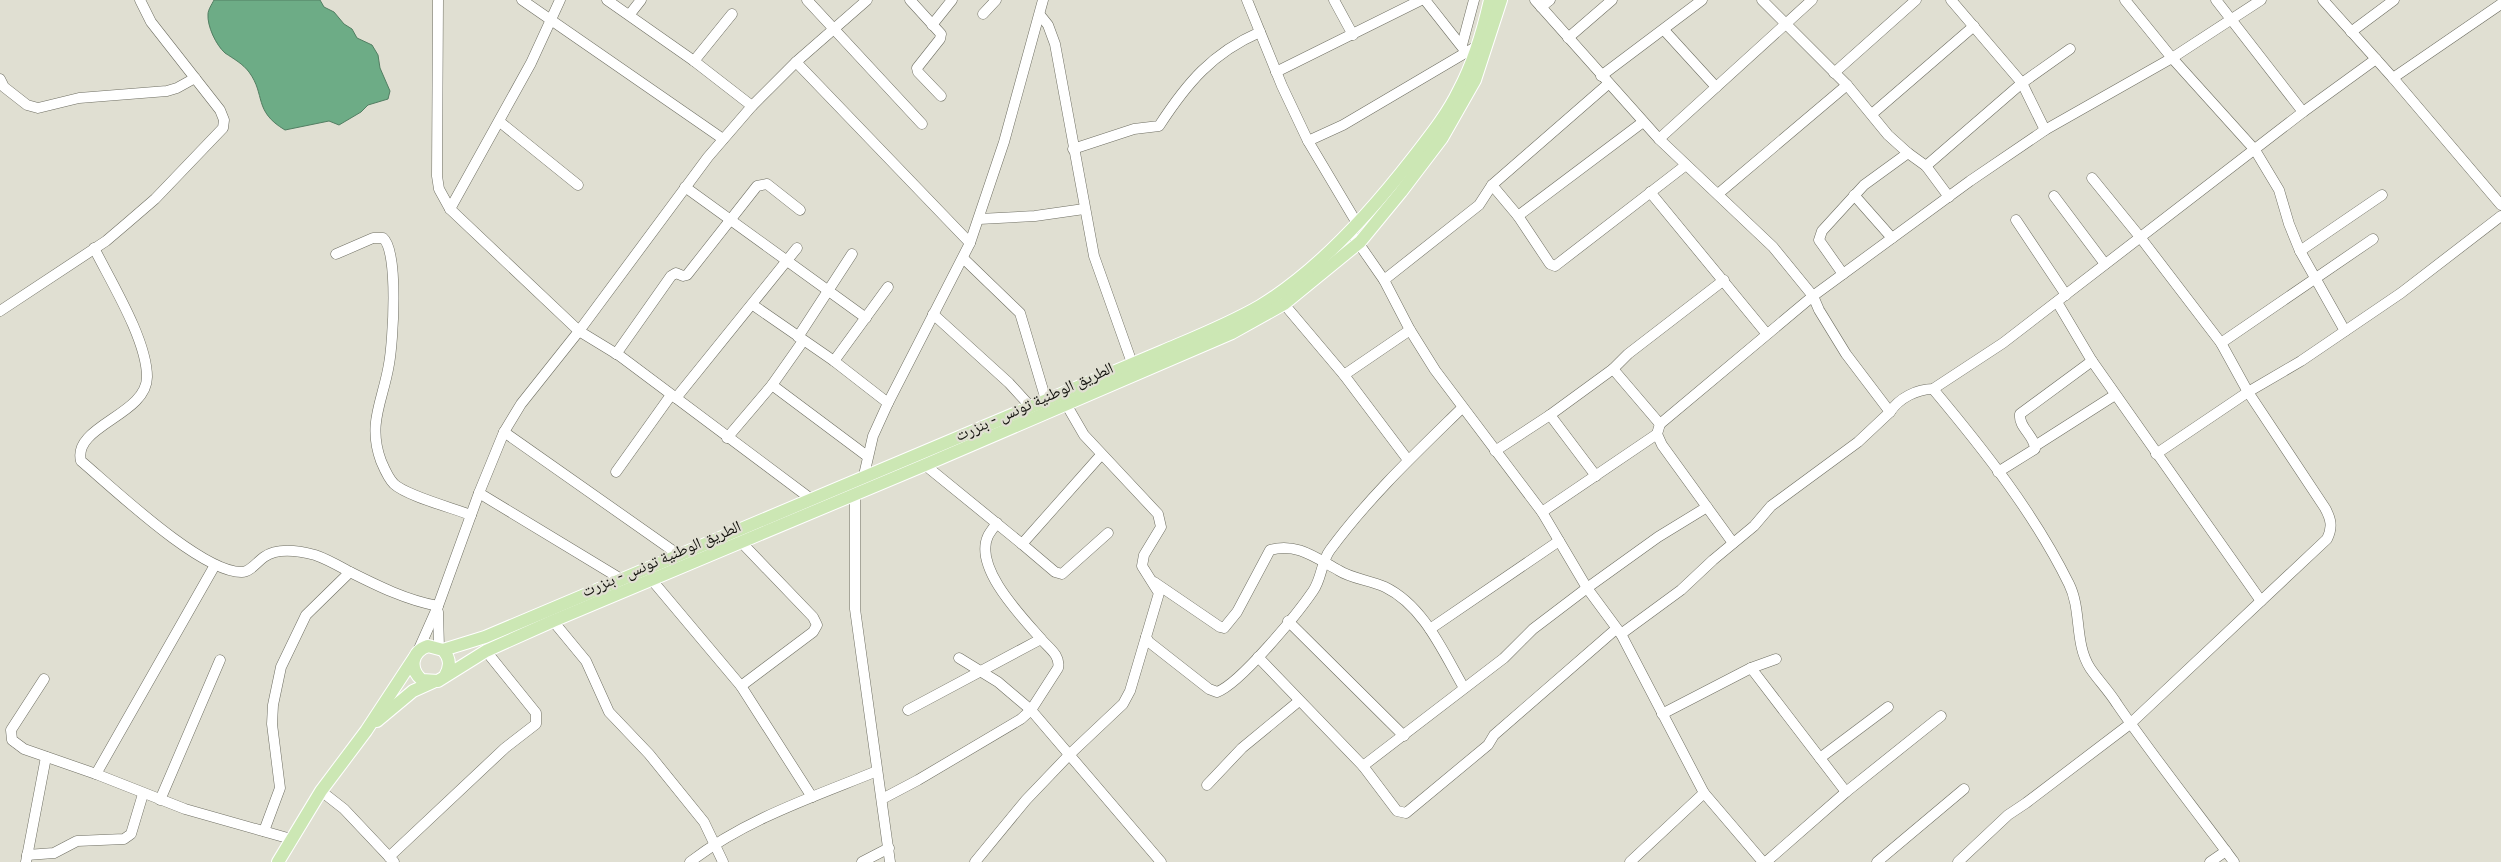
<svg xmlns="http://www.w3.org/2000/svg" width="2501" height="862" font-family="'Fira Sans Condensed','Noto Naskh Arabic',sans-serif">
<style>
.water{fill:#6dac86;stroke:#527e62}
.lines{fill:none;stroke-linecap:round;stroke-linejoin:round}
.minor-casing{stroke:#6e6e62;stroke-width:11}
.major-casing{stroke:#fff;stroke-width:14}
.minor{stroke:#fff;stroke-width:10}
.major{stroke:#cce7b4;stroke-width:12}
.labels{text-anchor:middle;stroke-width:4.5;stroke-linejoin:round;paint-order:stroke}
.street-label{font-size:16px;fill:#12120d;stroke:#e0dfd2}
</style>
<rect width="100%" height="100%" fill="#e0dfd2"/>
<path class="water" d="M214,0H320L324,7L334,12L344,24L352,29L357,38L372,45L378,55L380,68L390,91L388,99L368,105L361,112L339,125L329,121L285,130C253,111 266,95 249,72C243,64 234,59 225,53C216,45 207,26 208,14C208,10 212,4 214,0Z"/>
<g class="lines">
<g class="minor-casing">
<g id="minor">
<polyline points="438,0 437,176 439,189 450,209 579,331 620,356 811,499"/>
<polyline points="522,0 723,139"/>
<polyline points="607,0 694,61 752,106"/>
<polyline points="807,0 922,124"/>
<polyline points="910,0 941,34 940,39 917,68 918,72 941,96"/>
<polyline points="1247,0 1282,86 1308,141 1358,225"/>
<polyline points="1334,0 1353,35"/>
<polyline points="1425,0 1466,52"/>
<path d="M1535,0L1659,139L1773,247L1813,296L1819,310L1846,354L1890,412C1899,398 1917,389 1933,389L2003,343L2303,112L2376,59"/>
<polyline points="1762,0 1847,85 1888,135 1908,153 1926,166 1949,197"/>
<polyline points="1951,0 2022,83 2045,130"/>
<polyline points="2125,0 2172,58 2255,150 2279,190 2289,224 2300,251 2345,331"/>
<polyline points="2216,0 2303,112"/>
<polyline points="2323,0 2393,78 2501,205"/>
<polyline points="1541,7 1550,0"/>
<polyline points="630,14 641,0"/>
<polyline points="983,14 996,0"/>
<polyline points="1040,15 1048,25 1055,44 1094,256 1132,363"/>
<polyline points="932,25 952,0"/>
<polyline points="1664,30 1716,87"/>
<polyline points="2351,32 2394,0"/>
<polyline points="1568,38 1612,0"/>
<polyline points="1462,45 1474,0"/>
<polyline points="694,61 732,14"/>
<polyline points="796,62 970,243"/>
<polyline points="1276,72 1421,0"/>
<polyline points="1834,73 1916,0"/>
<polyline points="1601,76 1702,0"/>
<polyline points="2393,78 2501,4"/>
<polyline points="0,79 4,87 27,105 38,108 79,98 167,91 177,88 195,78"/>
<polyline points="1872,114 1974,26"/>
<polyline points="500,122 578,185"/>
<polyline points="1659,139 1812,0"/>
<polyline points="1308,141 1343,125 1477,46"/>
<path d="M1073,149L1134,129L1159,126C1187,83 1212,53 1260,32"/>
<polyline points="1926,166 2022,83 2070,49"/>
<polyline points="1492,185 1518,216 1550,264 1555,266 1686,165"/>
<polyline points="685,187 866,318"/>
<polyline points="1650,192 1766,333"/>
<polyline points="1718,194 1847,85"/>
<polyline points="1854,195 1892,238"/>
<polyline points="2054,196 2105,264"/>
<polyline points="450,209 531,63 560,0"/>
<polyline points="1518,216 1643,122"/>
<polyline points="979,219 1035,216 1084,209"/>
<polyline points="2016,220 2066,295"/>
<polyline points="1350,231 1384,280 1410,330 1435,370 1542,512 1587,588 1621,634 1704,793 1763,862"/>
<path d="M94,248C111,282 147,340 147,377C147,415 72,426 81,461C113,488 202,573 242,572C250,572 257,562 264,557C278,547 300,551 315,555C327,559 339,566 350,572C378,586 406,600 438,606"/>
<polyline points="2300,251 2382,195"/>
<path d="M336,254L373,238H383C399,251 393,342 389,364C383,401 367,423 381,461C384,468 388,478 394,484C407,496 453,508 471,515"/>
<polyline points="964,259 1020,313 1046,400"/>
<polyline points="1843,274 1819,240 1822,231 1864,185 1908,153"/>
<polyline points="1384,280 1479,205 1492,185 1608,84"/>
<polyline points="2057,302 2092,361 2261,601"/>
<polyline points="1284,304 1344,375 1408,460"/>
<polyline points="753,305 834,361 888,403"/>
<polyline points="0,311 106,241 126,224 155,199 223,128 224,120 220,110 151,22 140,0"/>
<polyline points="933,314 1009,383 1030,406"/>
<polyline points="798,337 852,254"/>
<polyline points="2221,343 2373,239"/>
<polyline points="616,354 671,276 676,273 683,276 687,275 757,186 767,184 800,210"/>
<polyline points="834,361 888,287"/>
<polyline points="1344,375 1410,330"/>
<polyline points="772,385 867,456"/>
<path d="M1933,389C1984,450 2034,513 2069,584C2082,610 2074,643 2090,668C2098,680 2109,691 2117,704C2154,758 2195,809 2234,862"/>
<polyline points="676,398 797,248"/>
<path d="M1066,404L1084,435L1158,514L1161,527L1144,555L1142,566L1159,593L1146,637L1149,642L1209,689L1217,692C1240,684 1298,613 1313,591C1322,578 1321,562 1330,550C1369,497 1416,453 1462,408"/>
<polyline points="1550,415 1596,476"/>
<polyline points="1660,424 1613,369 1628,354 1724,280"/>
<polyline points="504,432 679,555"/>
<polyline points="727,438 772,385 803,341"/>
<polyline points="2035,446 2115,395"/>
<polyline points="1495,451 1550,415 1613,369"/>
<polyline points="2156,454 2248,392 2301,361 2401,293 2501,216"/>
<polyline points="925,465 1022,544 1101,455"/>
<polyline points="616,472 671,395"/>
<path d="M1998,472L2035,449C2035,436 2018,427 2020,414L2092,361"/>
<polyline points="479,493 621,579"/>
<polyline points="1542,512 1657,434"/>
<polyline points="1733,543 1662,445 1657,434 1660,424 1813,296 1970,181 2045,130 2172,58 2261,0"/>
<polyline points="1022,544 1055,572 1062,574 1108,533"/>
<polyline points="215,565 96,774 185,809 291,839"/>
<polyline points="651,579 741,686 812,797"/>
<path d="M1154,582L1220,627L1224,628L1237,612L1270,550C1296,542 1316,558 1338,570C1352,579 1370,580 1385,587C1424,606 1443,652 1464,688"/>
<polyline points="438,612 439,648"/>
<polyline points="553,621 586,661 609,712 649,754 704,822 723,862"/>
<polyline points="1288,621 1404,736"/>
<polyline points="1430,629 1559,541"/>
<polyline points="1621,634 1681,590 1713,560 1754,526 1771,506 1858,442 1890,412"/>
<polyline points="418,651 438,606 479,493 504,432 521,404 579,331 708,157 752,106 796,62 867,0"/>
<polyline points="1258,657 1363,766 1504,658 1533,629 1587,588 1658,537 1707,507"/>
<polyline points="959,658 998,682 1031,710 1161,862"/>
<polyline points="1751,668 1846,792"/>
<polyline points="44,679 11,730 12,740 24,749 96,774"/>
<polyline points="741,686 813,632 817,625 813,617 741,542"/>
<polyline points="908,710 1041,639"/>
<polyline points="1662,714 1751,668 1776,659"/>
<polyline points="1820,758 1888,707"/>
<polyline points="1363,766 1397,811 1406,813 1488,745 1494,735 1616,629"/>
<polyline points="1207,785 1242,748 1299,701"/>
<polyline points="321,791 344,809 394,862"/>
<path d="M882,799L918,780L1021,719L1031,710L1058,668C1061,656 1049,648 1042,640C1023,618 973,568 988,536C990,532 994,527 997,523"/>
<polyline points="160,800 220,660"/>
<polyline points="264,831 280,788 272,724 273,705 281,667 306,615 350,572"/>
<polyline points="27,855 54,853 77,841 124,839 131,834 143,794"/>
<polyline points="389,857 505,748 536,724 536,713 486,651"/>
<polyline points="26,862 46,757"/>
<path d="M690,862C746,819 813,797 877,771"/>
<polyline points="862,862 889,848"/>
<polyline points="890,862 855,609 855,494 864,475 873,436 888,403 970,243 1004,142 1043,0"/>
<polyline points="975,862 1026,800 1070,754 1123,704 1130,691 1146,637"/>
<polyline points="1630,862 1704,793"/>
<polyline points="1766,862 1846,792 1941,716"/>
<polyline points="1877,862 1964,789"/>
<path d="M1958,862L2008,815L2026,803L2130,724L2327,539C2333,527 2331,519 2325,508L2248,392L2221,343L2140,237L2092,178"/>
<polyline points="2210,862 2226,851"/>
</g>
</g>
<g class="major-casing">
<g id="major">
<path d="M443,650L485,637L1163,351C1196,337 1229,324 1260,306C1319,270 1370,213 1412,159C1429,137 1447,115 1459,90C1474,62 1483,31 1490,0"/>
<path d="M445,676C451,666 450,658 443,650L428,646C411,652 409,669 422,680L438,681L486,651L553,621L925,465L1232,333L1284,304L1360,242L1401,192L1442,138L1475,80L1501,0"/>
<polyline points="377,721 413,691 433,682"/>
<polyline points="278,862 321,791 366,731 414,658"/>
</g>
</g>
<use href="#minor" class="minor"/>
<use href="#major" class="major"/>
</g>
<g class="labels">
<g class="street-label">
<text transform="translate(1034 401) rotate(-24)" y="6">الطريق الوطنية تونس - بنزرت</text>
<text transform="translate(661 558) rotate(-23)" y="6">الطريق الوطنية تونس - بنزرت</text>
</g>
</g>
</svg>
